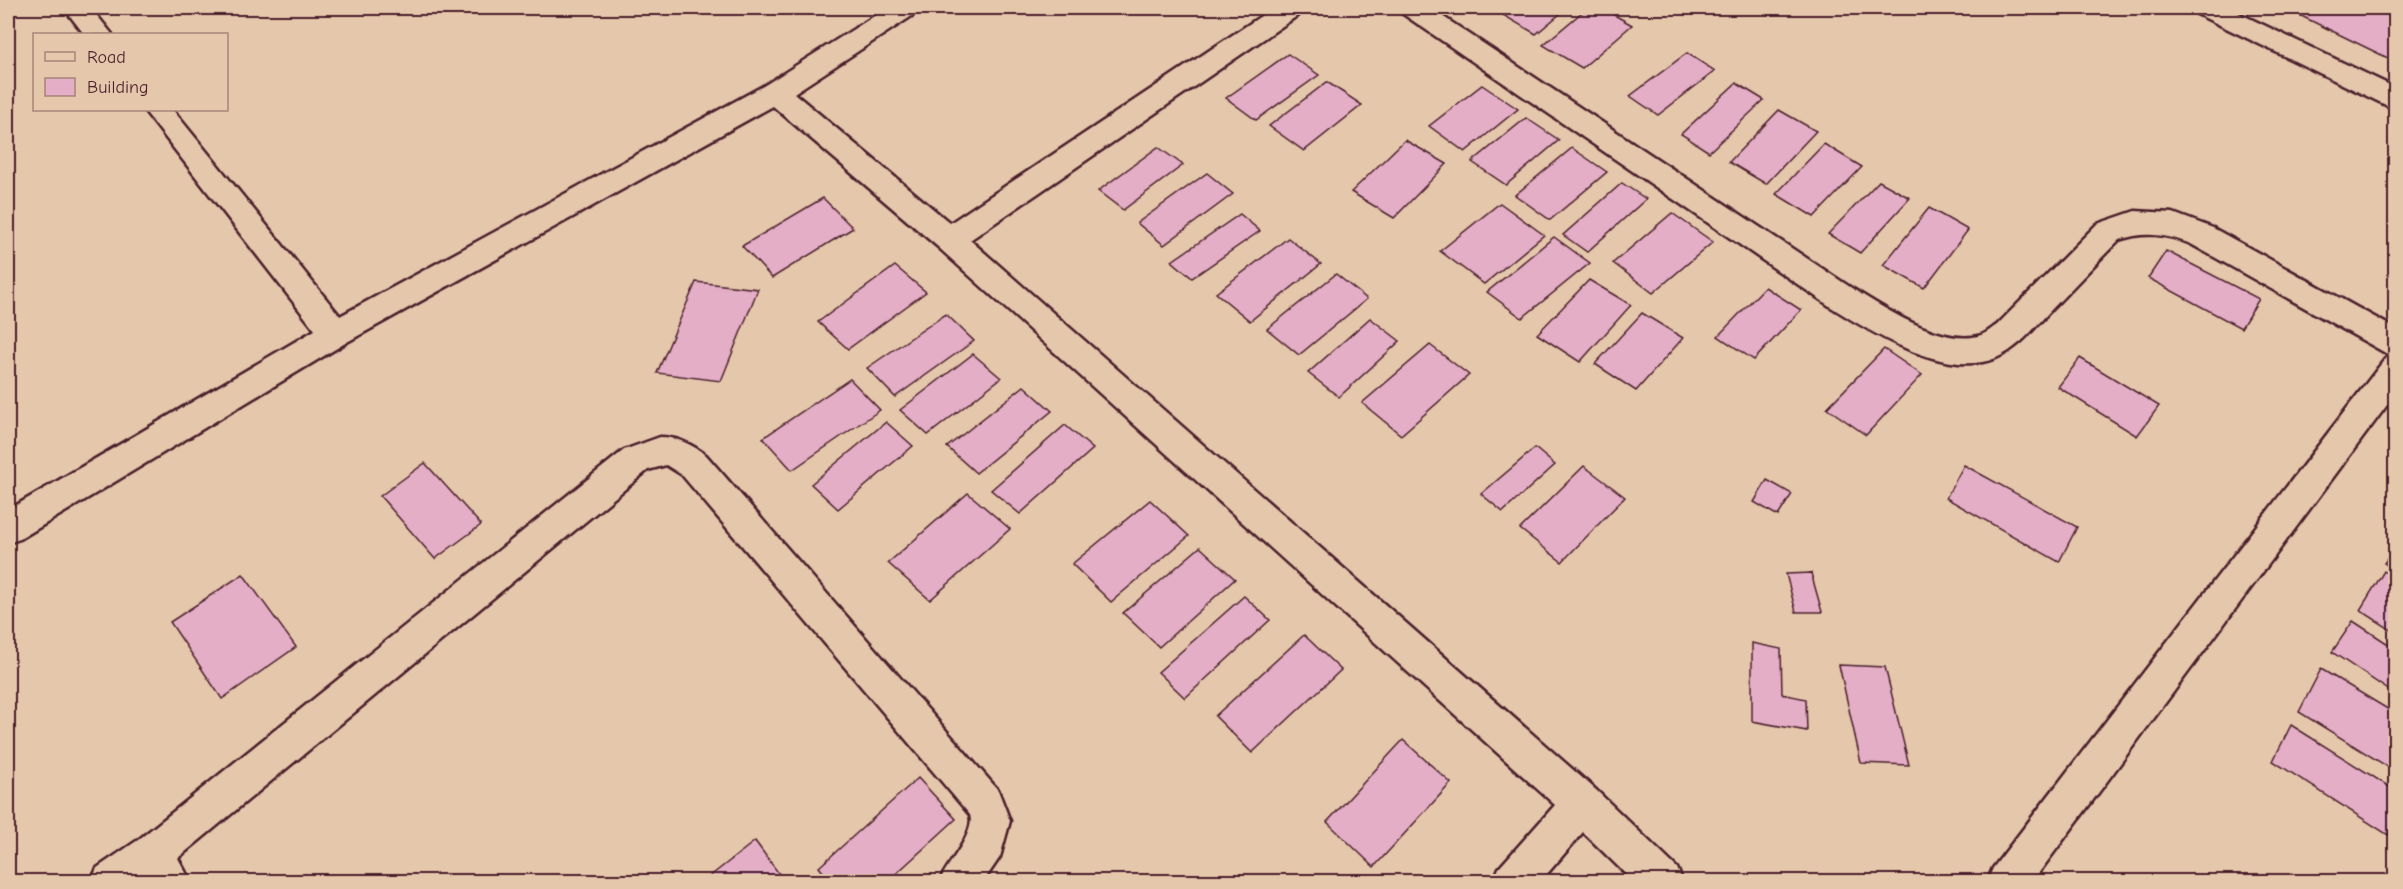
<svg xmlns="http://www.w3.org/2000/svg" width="2403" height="889" font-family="'Comic Neue',sans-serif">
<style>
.building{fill:#e3aec6;stroke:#4a1f2b;stroke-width:1.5}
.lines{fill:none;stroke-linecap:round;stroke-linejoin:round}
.minor-casing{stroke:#4a1f2b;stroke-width:5}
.minor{fill:#e5c8ac;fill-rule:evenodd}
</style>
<rect width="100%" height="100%" fill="#e5c8ac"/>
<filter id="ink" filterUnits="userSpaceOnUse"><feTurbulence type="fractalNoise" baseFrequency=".0167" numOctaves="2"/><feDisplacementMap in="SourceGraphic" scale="12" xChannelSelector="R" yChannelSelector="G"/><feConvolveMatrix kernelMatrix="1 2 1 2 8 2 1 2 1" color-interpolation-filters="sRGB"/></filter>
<g filter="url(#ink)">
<g class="building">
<polygon points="1512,8 1567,8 1536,34 1503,15"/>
<polygon points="1587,8 1602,8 1632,25 1582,68 1543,45"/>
<polygon points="2300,8 2396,9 2396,62 2295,13"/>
<polygon points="1687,53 1715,71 1658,115 1630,96"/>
<polygon points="1288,54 1319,75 1256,120 1226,98"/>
<polygon points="1327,82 1362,105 1304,151 1269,126"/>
<polygon points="1736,83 1764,100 1709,152 1681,134"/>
<polygon points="1482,85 1518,109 1465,152 1429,126"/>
<polygon points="1779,110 1816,131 1766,184 1729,162"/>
<polygon points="1526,118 1559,140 1506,185 1472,162"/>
<polygon points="1405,140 1447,164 1394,218 1351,192"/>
<polygon points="1824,144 1862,167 1814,217 1776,194"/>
<polygon points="1158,147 1183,165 1123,210 1098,191"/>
<polygon points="1572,148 1607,172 1550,220 1515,195"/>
<polygon points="1207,173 1233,194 1164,245 1137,223"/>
<polygon points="1879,181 1910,198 1860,253 1828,234"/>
<polygon points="1622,183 1646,199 1587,252 1563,235"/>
<polygon points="823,198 853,228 772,278 742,246"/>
<polygon points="1500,203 1544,235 1484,284 1440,251"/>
<polygon points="1929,208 1968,230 1924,288 1883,265"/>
<polygon points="1672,213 1713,242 1653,293 1613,263"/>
<polygon points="1240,214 1260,231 1192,278 1172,261"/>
<polygon points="1554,237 1590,263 1522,318 1487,292"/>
<polygon points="1288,238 1321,264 1250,321 1216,293"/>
<polygon points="2166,251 2259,299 2241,328 2148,278"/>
<polygon points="895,266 926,292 848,349 818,322"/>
<polygon points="1336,274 1367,299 1299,355 1267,329"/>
<polygon points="1589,280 1631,305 1580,362 1537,334"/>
<polygon points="696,282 758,289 721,381 657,373"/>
<polygon points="1765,287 1801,310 1754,360 1718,336"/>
<polygon points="1642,313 1683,338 1636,391 1595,364"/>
<polygon points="946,314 974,341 895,397 867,368"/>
<polygon points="1370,318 1400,341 1339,397 1308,373"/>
<polygon points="1430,345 1469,375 1401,435 1362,403"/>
<polygon points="1884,349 1922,375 1866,435 1827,408"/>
<polygon points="973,354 1001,378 928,435 900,410"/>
<polygon points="2080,358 2159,406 2137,436 2058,387"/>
<polygon points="850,379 880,410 792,470 763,438"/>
<polygon points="1024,386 1052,411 976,473 947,447"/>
<polygon points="886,422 913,446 838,509 811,484"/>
<polygon points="1065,425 1093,449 1020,514 991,490"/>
<polygon points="1535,448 1555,465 1503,512 1481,494"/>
<polygon points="425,463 481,525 435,559 380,496"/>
<polygon points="1964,465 2077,527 2059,562 1946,498"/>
<polygon points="1584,466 1625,497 1562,562 1520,529"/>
<polygon points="1767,480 1792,494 1778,516 1754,502"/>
<polygon points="968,493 1010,529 930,600 888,563"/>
<polygon points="1150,500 1189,536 1111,602 1072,564"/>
<polygon points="1200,547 1235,579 1159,647 1123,613"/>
<polygon points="2396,547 2396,570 2384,563"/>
<polygon points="2384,571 2396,579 2396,633 2360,610"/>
<polygon points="1811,573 1822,612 1796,612 1786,574"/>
<polygon points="243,574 296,647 222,699 170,622"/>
<polygon points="1244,596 1270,620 1185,698 1158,672"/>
<polygon points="2353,621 2396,649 2396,695 2332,652"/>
<polygon points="1304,635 1341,670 1252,753 1215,716"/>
<polygon points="1752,643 1781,649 1782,694 1806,699 1807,731 1752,721"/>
<polygon points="1839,665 1885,667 1909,765 1861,763"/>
<polygon points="2321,669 2396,714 2396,772 2299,712"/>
<polygon points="2291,725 2396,791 2396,818 2388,835 2273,761"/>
<polygon points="1403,740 1451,783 1374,867 1327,822"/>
<polygon points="918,778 956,819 887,882 831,882 819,867"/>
<polygon points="755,841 785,882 705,882 704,881"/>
</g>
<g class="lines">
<g class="minor-casing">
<g id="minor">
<polygon points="64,8 91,8 112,34 84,34"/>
<polygon points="887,8 919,8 915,14 794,93 950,223 1273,8 1304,8 1300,14 970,240 1596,790 1677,868 1683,882 1634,882 1583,832 1540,882 1493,882 1499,868 1555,805 938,247 773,106 347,342 20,539 8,543 8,510 315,330 144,110 173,110 340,316 765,85"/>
<path d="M1399,8H1430L1853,289C1884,308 1944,348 1981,335C1987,333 1992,328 1997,325L2097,224L2135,211L2173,213L2213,228L2396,329V393L2032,882H1987L1993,868L2385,359L2391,356L2191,244C2166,234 2144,231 2119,240C2096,263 2074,286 2051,310C2035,327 2019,348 1996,358C1946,379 1872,333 1831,307L1403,14Z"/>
<polygon points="2193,8 2228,8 2396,88 2396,110 2197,14"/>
<path d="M660,437C677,437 693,445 706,455L998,790L1010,821L1000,857L983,882H939C947,864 976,833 970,815L682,475L666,465L648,470L178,858L191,882H91L97,868L138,840L624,450Z"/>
</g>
</g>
<use href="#minor" class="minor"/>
</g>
</g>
<rect width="2403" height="889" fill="none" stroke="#e5c8ac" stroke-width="30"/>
<rect x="15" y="15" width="2373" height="859" fill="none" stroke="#4a1f2b" stroke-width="2" filter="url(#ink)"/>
<rect x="33" y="33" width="195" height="78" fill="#e5c8ac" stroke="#a78478" stroke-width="1.5"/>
<rect x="45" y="52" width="30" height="9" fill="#e5c8ac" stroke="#a78478" stroke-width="1.5"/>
<text x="87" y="63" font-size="18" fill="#4a1f2b">Road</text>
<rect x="45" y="78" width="30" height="18" fill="#e3aec6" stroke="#a78478" stroke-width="1.5"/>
<text x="87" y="93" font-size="18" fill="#4a1f2b">Building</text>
</svg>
